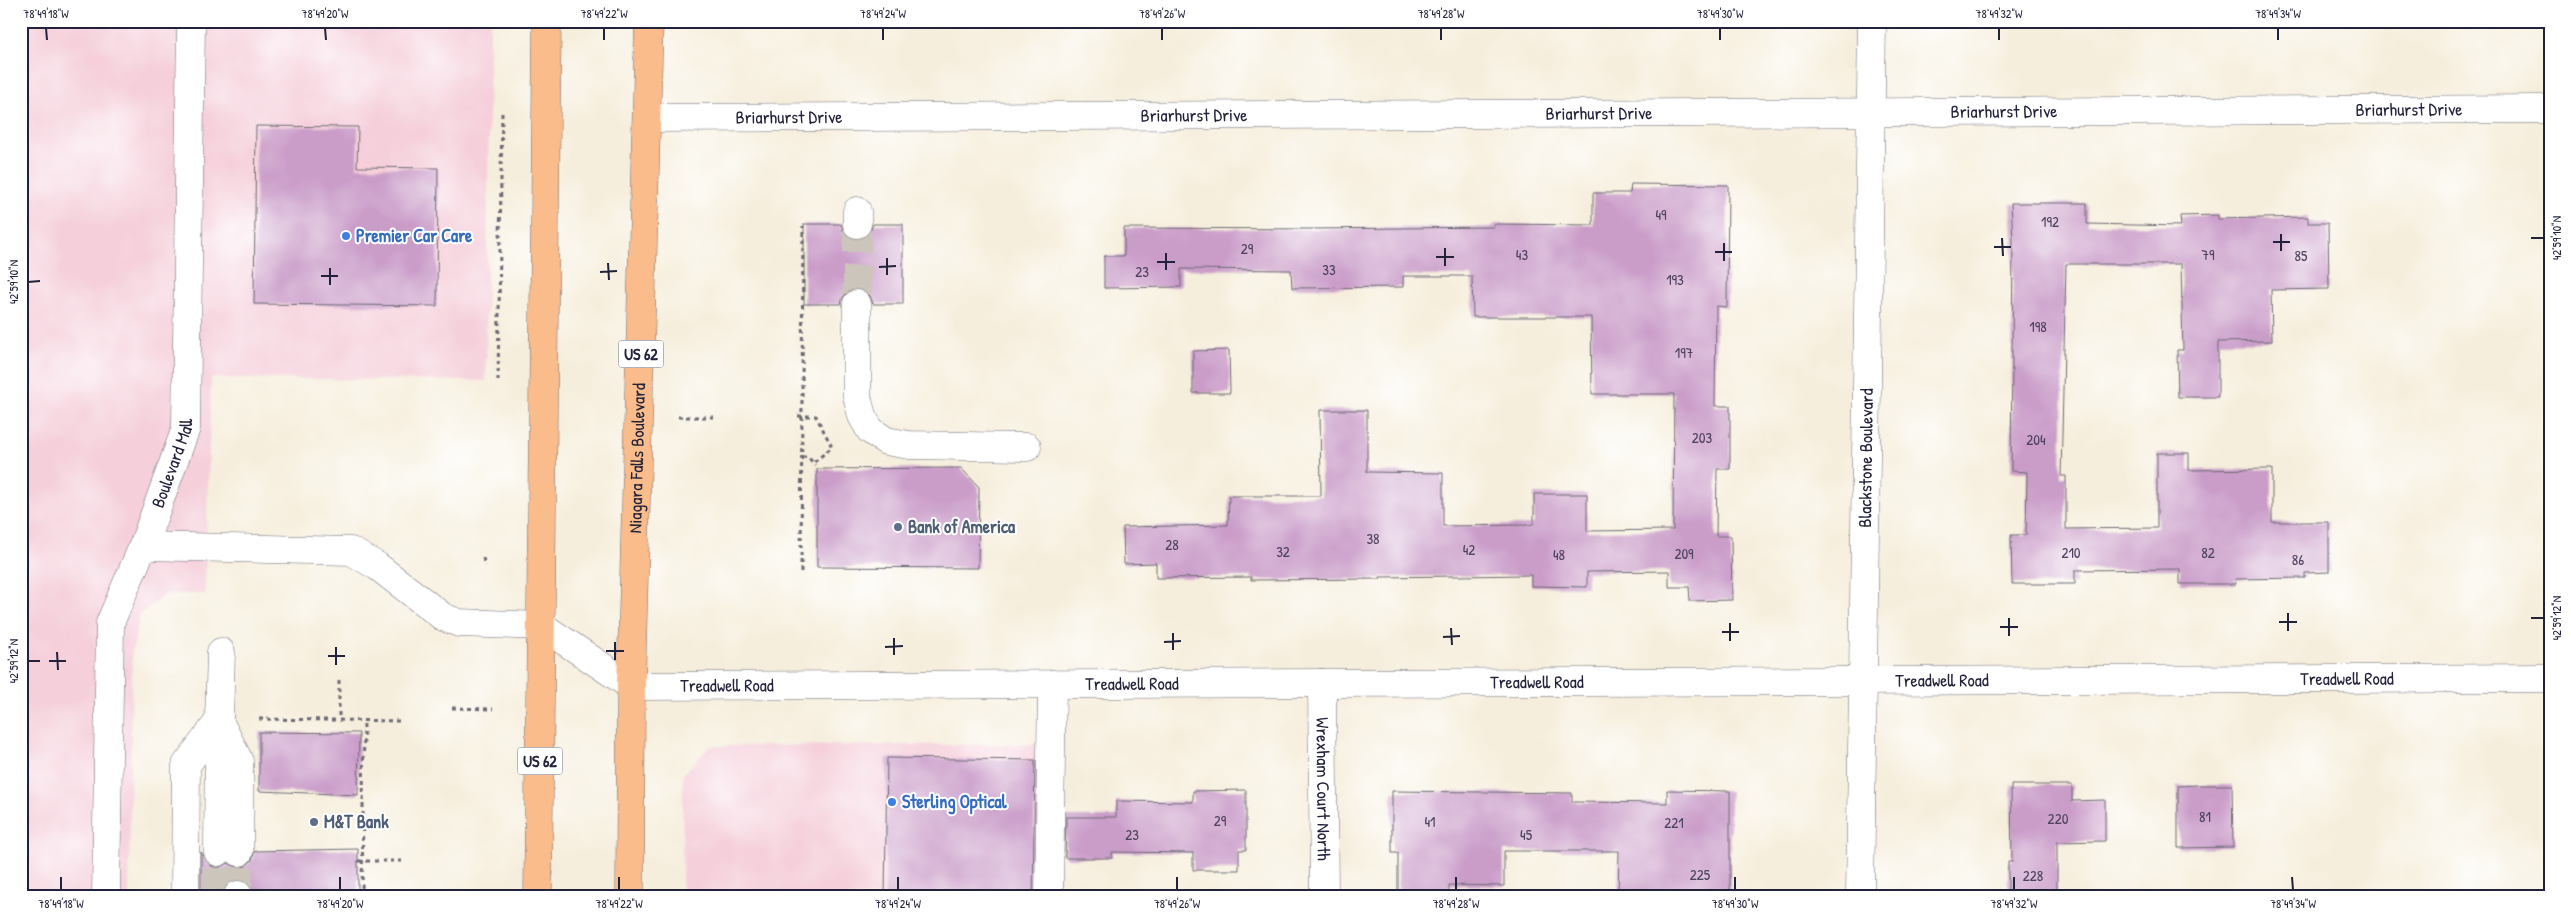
<svg xmlns="http://www.w3.org/2000/svg" width="2571" height="917" font-family="'Patrick Hand',sans-serif">
<style>
.built{fill:#f5cfda}
.building{fill:#ca9dc9}
.lines{fill:none;stroke-linecap:round;stroke-linejoin:round}
.minor-tunnel{stroke:#ccc5bc;stroke-width:28;stroke-dasharray:28 14;stroke-linecap:butt}
.minor-casing{stroke:#6c6973;stroke-width:29}
.major-casing{stroke:#6c6973;stroke-width:29}
.path{stroke:#6c6973;stroke-width:3;stroke-dasharray:4 4;stroke-linecap:butt}
.minor{stroke:#fff;stroke-width:28}
.major{stroke:#fabc8b;stroke-width:28}
.ticks{fill:none;stroke:#22223b;stroke-width:2}
.shop-dot{fill:#3f7fe0;stroke:#fff;stroke-width:2}
.service-dot{fill:#5c6f8a;stroke:#fff;stroke-width:2}
.labels{text-anchor:middle;stroke-width:4;stroke-linejoin:round;paint-order:stroke}
.number-label{font-size:15px;fill:#4c415e}
.shield{fill:#fff;stroke:#646476;stroke-width:1}
.shield-label{font-size:16px;font-weight:bold;fill:#22223b}
.street-label{font-size:18px;fill:#22223b;stroke:#fff}
.shop-label{font-size:18px;font-weight:bold;fill:#366cbe;stroke:#fff;text-anchor:start}
.service-label{font-size:18px;font-weight:bold;fill:#4e5e75;stroke:#fff;text-anchor:start}
.neatline{fill:none;stroke:#22223b;stroke-width:2}
.ticks-label{font-size:12px;text-anchor:middle;fill:#22223b}
</style>
<rect width="100%" height="100%" fill="#fff"/>
<filter id="ink" filterUnits="userSpaceOnUse"><feTurbulence type="fractalNoise" baseFrequency=".02" numOctaves="2"/><feDisplacementMap in="SourceGraphic" scale="10" xChannelSelector="R" yChannelSelector="G"/><feConvolveMatrix kernelMatrix="1 2 1 2 8 2 1 2 1" color-interpolation-filters="sRGB"/></filter>
<filter id="wash" filterUnits="userSpaceOnUse"><feTurbulence type="fractalNoise" baseFrequency=".0096" numOctaves="4" result="noise"/><feDisplacementMap in="SourceGraphic" scale="20" xChannelSelector="R" yChannelSelector="G"/><feGaussianBlur stdDeviation="1.12" result="paint"/><feColorMatrix in="noise" values="0 0 0 0 0 0 0 0 0 0 0 0 0 0 0 0 0 1.4 0 .05"/><feComposite in="paint" operator="in"/></filter>
<g filter="url(#wash)">
<rect width="100%" height="100%" fill="#f6eedc"/>
<g class="built">
<polygon points="21,21 490,21 486,381 211,378 205,594 167,594 140,614 132,654 129,896 21,896"/>
<polygon points="1059,744 1058,896 682,896 683,774 710,746"/>
</g>
<g id="blocks">
<g class="building">
<polygon points="256,126 358,127 357,167 438,168 437,306 254,304"/>
<polygon points="1631,184 1728,185 1727,307 1716,306 1715,406 1730,406 1730,469 1717,469 1716,536 1731,536 1732,600 1690,601 1689,587 1669,587 1669,571 1587,572 1587,587 1531,586 1531,575 1380,577 1380,579 1251,580 1251,577 1156,578 1156,563 1124,564 1123,527 1228,525 1229,496 1321,496 1320,410 1367,410 1367,472 1443,473 1443,526 1530,525 1534,523 1534,494 1587,494 1587,531 1673,530 1674,394 1592,394 1591,317 1473,317 1472,276 1403,276 1403,287 1292,288 1291,270 1181,269 1181,287 1104,288 1104,256 1124,256 1124,228 1312,229 1494,227 1494,224 1593,225 1593,193 1630,193"/>
<polygon points="2011,203 2087,203 2087,224 2181,226 2180,216 2218,215 2218,219 2308,217 2308,223 2328,223 2329,289 2271,290 2272,341 2218,342 2218,397 2178,397 2177,350 2183,350 2181,264 2066,264 2061,476 2066,476 2066,529 2157,528 2157,453 2189,453 2189,470 2272,469 2272,522 2329,522 2329,572 2305,573 2305,578 2235,579 2236,584 2180,584 2180,569 2075,570 2075,584 2012,584 2011,535 2026,535 2027,472 2011,471 2013,240"/>
<polygon points="804,224 841,224 843,231 849,237 857,240 864,238 870,232 873,224 903,224 903,304 873,304 870,296 864,290 857,288 849,291 843,297 841,304 804,304"/>
<polygon points="1229,350 1230,393 1193,393 1193,351"/>
<polygon points="961,468 979,487 978,568 817,567 817,469"/>
<polygon points="259,732 359,733 358,795 259,791"/>
<polygon points="887,758 1035,760 1033,896 885,896"/>
<polygon points="2011,785 2072,785 2072,801 2105,800 2105,841 2057,842 2057,896 2008,896 2008,862 2012,862"/>
<polygon points="2197,785 2232,785 2233,847 2178,848 2178,786"/>
<polygon points="1246,790 1246,850 1239,850 1239,870 1193,870 1193,853 1112,852 1112,858 1065,858 1066,817 1116,817 1116,801 1193,802 1193,791"/>
<polygon points="1667,790 1730,791 1730,896 1618,896 1619,851 1504,851 1504,886 1449,885 1449,896 1398,896 1398,853 1392,853 1392,791 1572,793 1572,802 1667,803"/>
<polygon points="358,849 358,896 254,895 251,887 245,881 238,879 231,881 225,887 222,896 201,896 201,852 211,866 218,868 228,863 239,868 246,866 252,860 255,851"/>
</g>
</g>
</g>
<g filter="url(#ink)">
<use href="#blocks" fill-opacity="0" stroke="#6c6973" stroke-width="1"/>
<g class="lines">
<g class="minor-tunnel">
<polyline points="857,224 857,304"/>
<polyline points="238,895 239,852"/>
<polyline points="217,896 218,852"/>
</g>
<g class="minor-casing">
<g id="minor">
<path id="s1" d="M648,118L2550,109"/>
<polyline points="857,211 857,224"/>
<polyline points="857,304 857,396 862,416 870,430 886,441 909,445 1027,447"/>
<path id="s2" d="M143,546L351,551L377,566L443,617L459,623L542,626L631,686L2550,678"/>
<path id="s3" d="M1322,683L1324,896"/>
<polyline points="219,721 239,761 239,852"/>
<polyline points="218,852 219,728"/>
<path id="s4" d="M106,896L110,623L143,546L186,428L191,21"/>
<polyline points="185,896 186,765 219,721 221,652"/>
<polyline points="238,896 238,895"/>
<polyline points="1049,896 1052,684"/>
<path id="s5" d="M1860,896L1872,21"/>
</g>
</g>
<g class="major-casing">
<g id="major">
<polyline points="538,896 547,21"/>
<path id="s6" d="M630,896L631,686L649,21"/>
</g>
</g>
<g class="path">
<polyline points="498,381 502,111"/>
<polyline points="798,416 816,416 832,447 813,463"/>
<polyline points="678,417 717,417"/>
<polyline points="802,457 808,457 815,465"/>
<polyline points="483,558 485,566"/>
<polyline points="801,572 803,226"/>
<polyline points="339,680 339,720"/>
<polyline points="452,708 493,709"/>
<polyline points="259,719 403,721"/>
<polyline points="358,861 403,861"/>
<polyline points="362,896 364,720"/>
</g>
<use href="#minor" class="minor"/>
<use href="#major" class="major"/>
</g>
</g>
<path class="ticks" d="M46,28L47,40M325,28L326,40M604,28V40M883,28V40M1162,28V40M1441,28V40M1720,28V40M1999,28V40M2278,28V40M2281,234V251M2002,238L2003,256M2531,238H2544M2273,242H2290M1724,243V261M1994,247H2011M1445,248V266M1715,252H1732M1166,253V270M1436,257H1454M887,258V275M1157,262H1175M608,263L609,280M879,267L896,266M330,268V285M600,272L617,271M321,276H338M28,282L40,281M2288,613V631M2009,618V636M2531,618H2544M2279,622H2297M1730,623V641M2000,627H2018M1451,628L1452,645M1722,632H1739M1173,633V650M1443,637L1460,636M894,638V655M615,642V660M1164,642L1181,641M336,647V665M885,647L903,646M606,651H624M57,652L58,670M328,656H345M28,661H40M49,661H66M61,877V890M340,877V890M619,877V890M898,877V890M1177,877V890M1456,877V890M1735,877V890M2014,877V890M2292,877L2293,890"/>
<g class="shop-dot">
<circle cx="346" cy="236" r="5"/>
<circle cx="892" cy="802" r="5"/>
</g>
<g class="service-dot">
<circle cx="898" cy="527" r="5"/>
<circle cx="314" cy="822" r="5"/>
</g>
<g class="labels">
<g class="number-label">
<text x="1661" y="220">49</text>
<text x="2050" y="227">192</text>
<text x="1247" y="254">29</text>
<text x="1522" y="260">43</text>
<text x="2208" y="260">79</text>
<text x="2301" y="261">85</text>
<text x="1329" y="275">33</text>
<text x="1142" y="277">23</text>
<text x="1675" y="285">193</text>
<text x="2038" y="332">198</text>
<text x="1684" y="358">197</text>
<text x="1702" y="443">203</text>
<text x="2036" y="445">204</text>
<text x="1373" y="544">38</text>
<text x="1172" y="550">28</text>
<text x="1469" y="555">42</text>
<text x="1283" y="557">32</text>
<text x="2071" y="558">210</text>
<text x="2208" y="558">82</text>
<text x="1684" y="559">209</text>
<text x="1559" y="560">48</text>
<text x="2298" y="565">86</text>
<text x="2205" y="822">81</text>
<text x="2058" y="824">220</text>
<text x="1220" y="826">29</text>
<text x="1430" y="827">41</text>
<text x="1674" y="828">221</text>
<text x="1132" y="840">23</text>
<text x="1526" y="840">45</text>
<text x="1700" y="880">225</text>
<text x="2033" y="881">228</text>
</g>
<g class="shield">
<rect x="618.5" y="340.5" width="45" height="27" rx="4"/>
<rect x="517.5" y="747.5" width="45" height="27" rx="4"/>
</g>
<g class="shield-label">
<text x="641" y="360">US 62</text>
<text x="540" y="767">US 62</text>
</g>
<g class="street-label">
<text dy="6" stroke="none"><textPath href="#s1" startOffset="1761">Briarhurst Drive</textPath></text>
<text dy="6" stroke="none"><textPath href="#s1" startOffset="1356">Briarhurst Drive</textPath></text>
<text dy="6" stroke="none"><textPath href="#s1" startOffset="951">Briarhurst Drive</textPath></text>
<text dy="6" stroke="none"><textPath href="#s1" startOffset="546">Briarhurst Drive</textPath></text>
<text dy="6" stroke="none"><textPath href="#s1" startOffset="141">Briarhurst Drive</textPath></text>
<text dy="6" stroke="none"><textPath href="#s6" startOffset="438">Niagara Falls Boulevard</textPath></text>
<text dy="6" stroke="none"><textPath href="#s5" startOffset="438">Blackstone Boulevard</textPath></text>
<text dy="6" stroke="none"><textPath href="#s4" startOffset="445">Boulevard Mall</textPath></text>
<text dy="6" stroke="none"><textPath href="#s2" startOffset="2245">Treadwell Road</textPath></text>
<text dy="6" stroke="none"><textPath href="#s2" startOffset="1840">Treadwell Road</textPath></text>
<text dy="6" stroke="none"><textPath href="#s2" startOffset="1435">Treadwell Road</textPath></text>
<text dy="6" stroke="none"><textPath href="#s2" startOffset="1030">Treadwell Road</textPath></text>
<text dy="6" stroke="none"><textPath href="#s2" startOffset="625">Treadwell Road</textPath></text>
<text dy="6" stroke="none"><textPath href="#s3" startOffset="106">Wrexham Court North</textPath></text>
</g>
<g class="shop-label">
<text x="356" y="242">Premier Car Care</text>
<text x="902" y="808">Sterling Optical</text>
</g>
<g class="service-label">
<text x="908" y="533">Bank of America</text>
<text x="324" y="828">M&amp;T Bank</text>
</g>
</g>
<rect width="2571" height="917" fill="none" stroke="#fff" stroke-width="55"/>
<rect x="28" y="28" width="2516" height="862" class="neatline"/>
<g class="ticks-label">
<text x="46" y="18">78°49'18"W</text>
<text x="325" y="18">78°49'20"W</text>
<text x="604" y="18">78°49'22"W</text>
<text x="883" y="18">78°49'24"W</text>
<text x="1162" y="18">78°49'26"W</text>
<text x="1441" y="18">78°49'28"W</text>
<text x="1720" y="18">78°49'30"W</text>
<text x="1999" y="18">78°49'32"W</text>
<text x="2278" y="18">78°49'34"W</text>
<text transform="translate(2557 238) rotate(-90)" y="4">42°59'10"N</text>
<text transform="translate(14 282) rotate(-90)" y="4">42°59'10"N</text>
<text transform="translate(2557 618) rotate(-90)" y="4">42°59'12"N</text>
<text transform="translate(14 661) rotate(-90)" y="4">42°59'12"N</text>
<text x="61" y="908">78°49'18"W</text>
<text x="340" y="908">78°49'20"W</text>
<text x="619" y="908">78°49'22"W</text>
<text x="898" y="908">78°49'24"W</text>
<text x="1177" y="908">78°49'26"W</text>
<text x="1456" y="908">78°49'28"W</text>
<text x="1735" y="908">78°49'30"W</text>
<text x="2014" y="908">78°49'32"W</text>
<text x="2293" y="908">78°49'34"W</text>
</g>
</svg>
